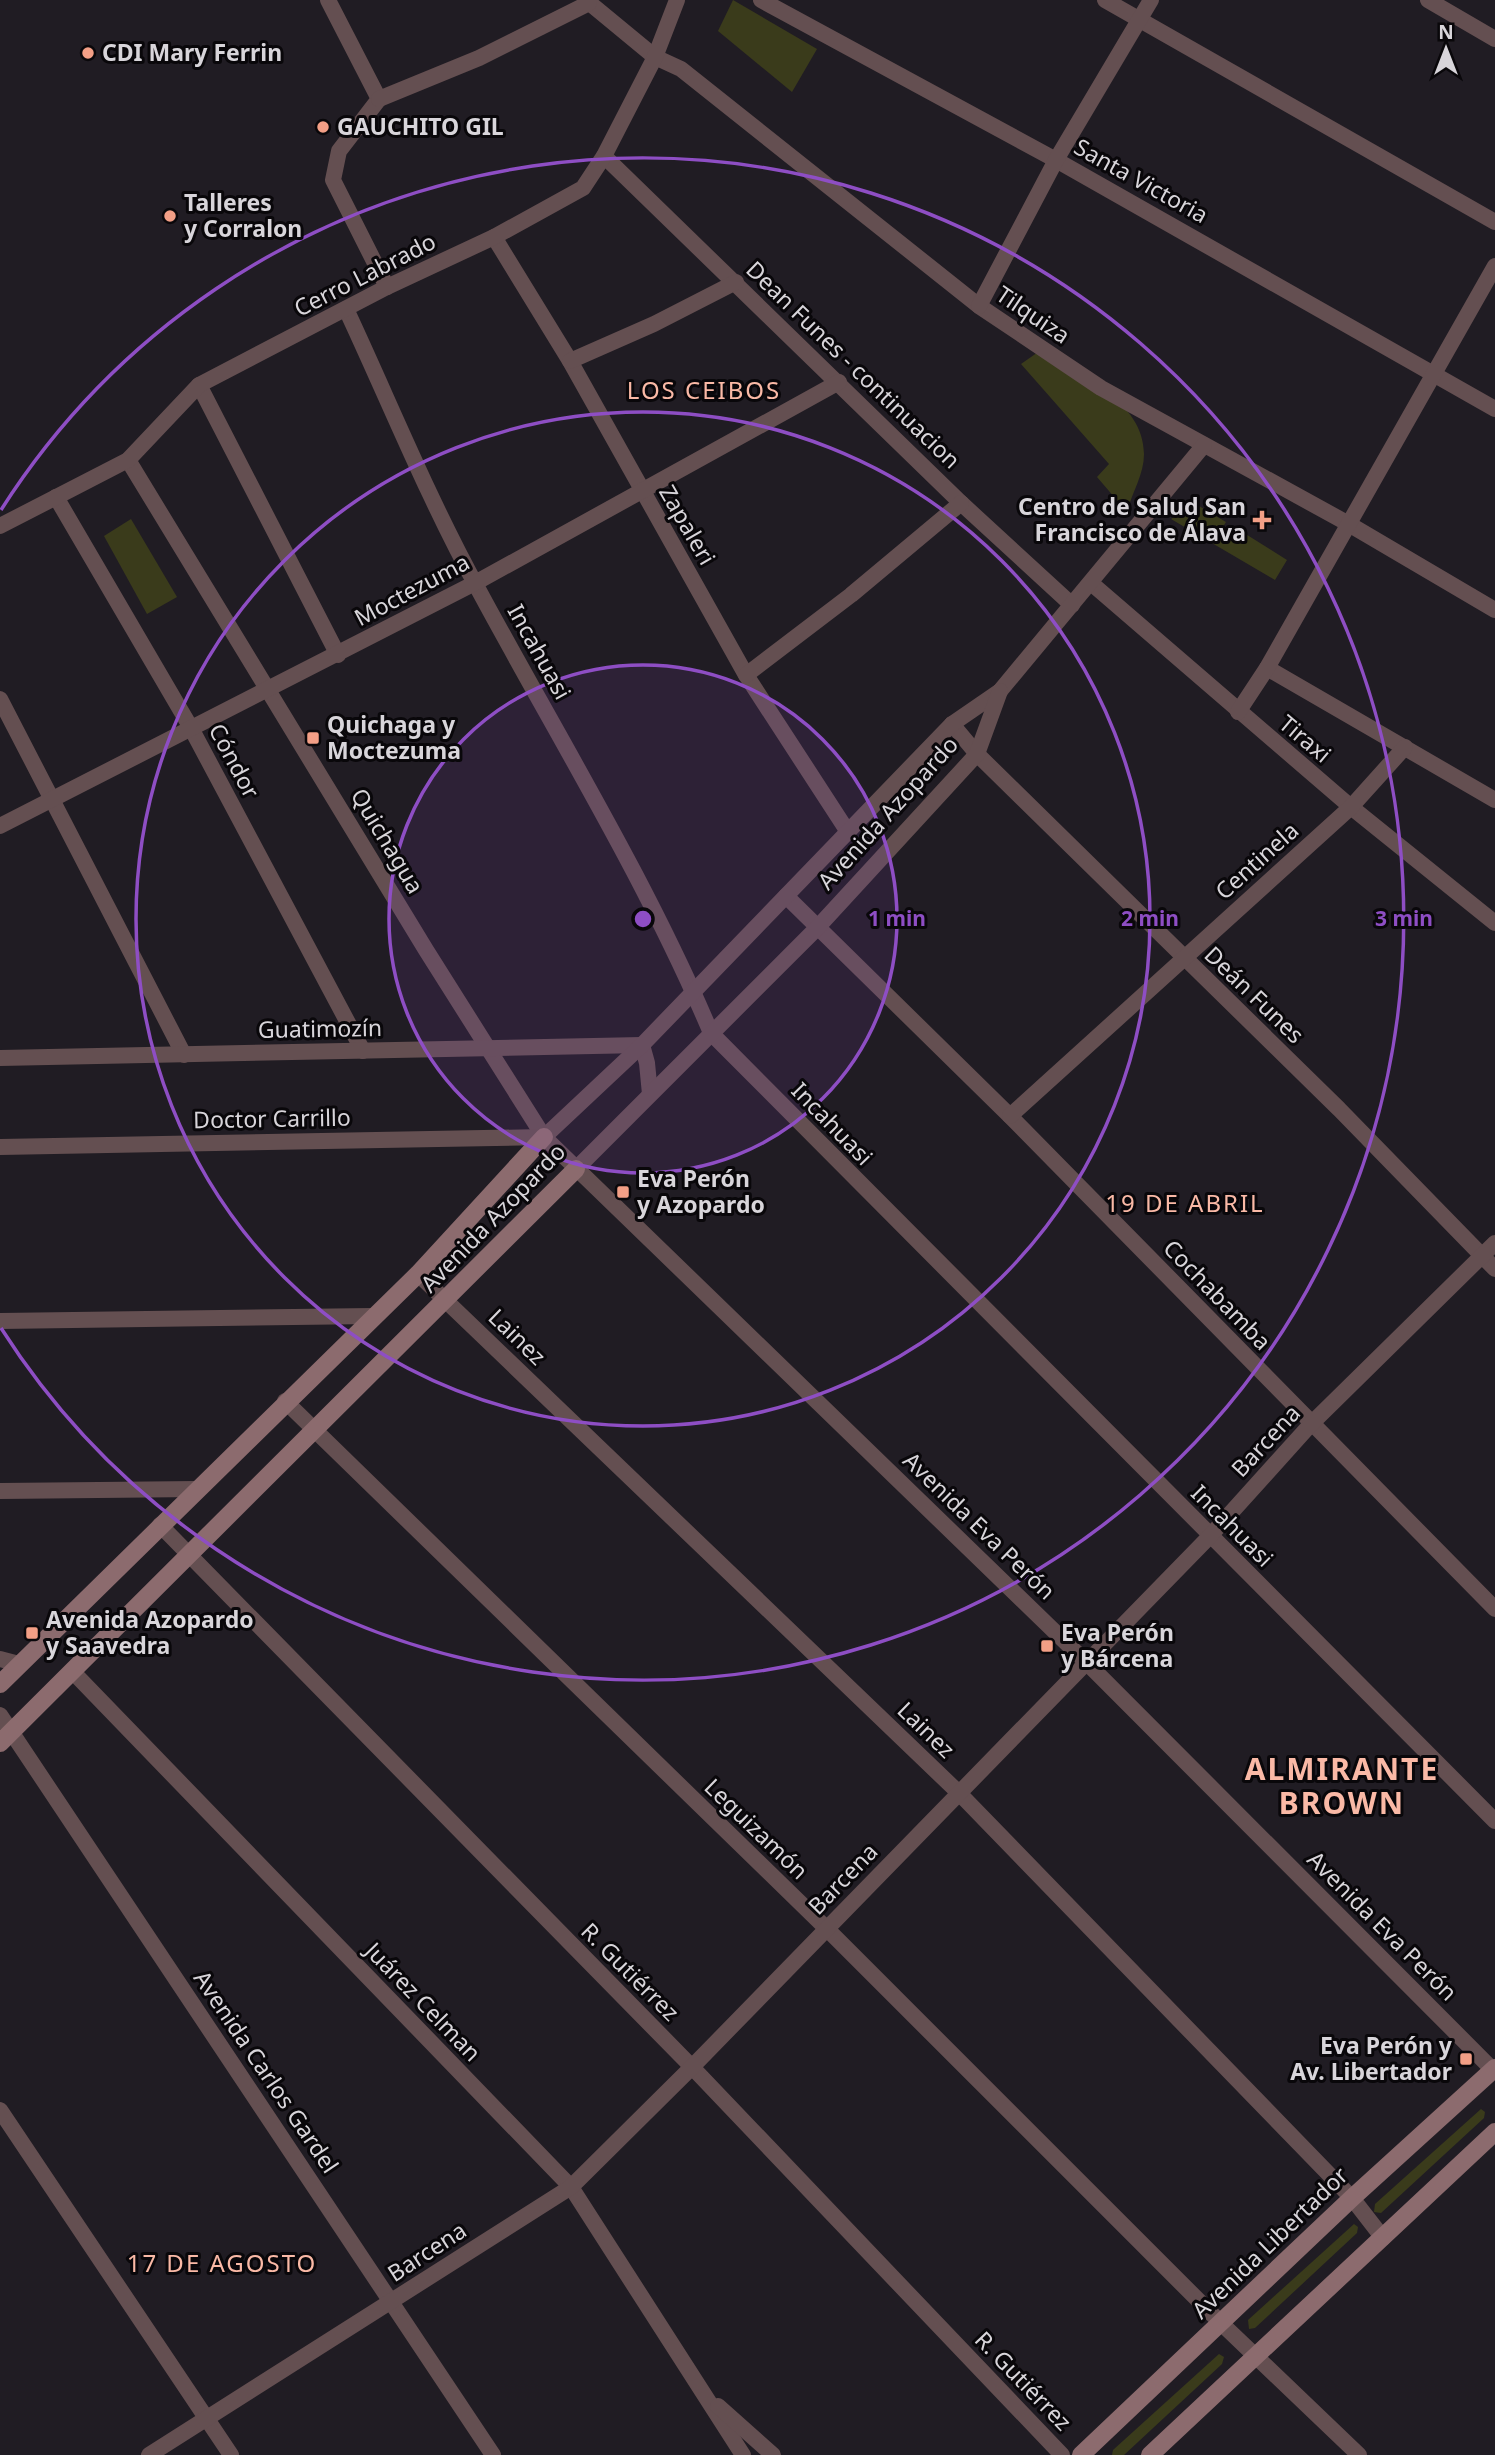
<svg xmlns="http://www.w3.org/2000/svg" width="1495" height="2455" font-family="'Noto Sans',sans-serif">
<style>
.green{fill:#3a3b1b}
.lines{fill:none;stroke-linecap:round;stroke-linejoin:round}
.street{stroke:#644f51;stroke-width:16}
.secondary{stroke:#8c6b6e;stroke-width:18}
.ring{fill:none;stroke:#8e4ec4;stroke-width:3.5}
.poi-dot{fill:#f39f86;stroke:#09070a;stroke-width:2.5}
.labels{text-anchor:middle;stroke-width:6;stroke-linejoin:round;paint-order:stroke}
.poi-label{font-size:23px;font-weight:bold;fill:#d8d5da;stroke:#09070a;text-anchor:start}
.street-label{font-size:23px;fill:#d8d5da;stroke:#09070a}
.neighbourhood-label{font-size:24px;letter-spacing:2px;fill:#fab9a6;stroke:#09070a}
.district-label{font-size:30px;font-weight:bold;letter-spacing:2px;fill:#fab9a6;stroke:#09070a}
.centre{fill:#8e4ec4;stroke:#09070a;stroke-width:3.5}
.ring-label{font-size:21px;text-anchor:middle;font-weight:bold;fill:#8e4ec4;stroke:#09070a;stroke-width:6;stroke-linejoin:round;paint-order:stroke}
</style>
<rect width="100%" height="100%" fill="#201c23"/>
<g class="green">
<polygon points="733,0 817,49 792,92 718,31"/>
<path d="M1041,350C1079,375 1144,401 1144,454C1144,475 1132,492 1127,512L1097,477L1109,464L1021,364Z"/>
<polygon points="1194,503 1226,522 1221,530 1237,539 1244,533 1287,560 1275,580 1171,519"/>
<polygon points="131,519 177,597 147,614 104,536"/>
<polygon points="1481,2109 1485,2112 1484,2118 1381,2213 1374,2212 1375,2204"/>
<polygon points="1354,2224 1358,2227 1357,2233 1255,2328 1249,2329 1248,2320"/>
<polygon points="1219,2354 1224,2357 1222,2364 1124,2455 1112,2455 1113,2450"/>
</g>
<g class="lines">
<g class="street">
<polyline points="328,0 379,99 339,151 333,180 387,287"/>
<polyline points="586,0 655,57 681,69 979,306 1101,388 1347,523 1495,610"/>
<polyline points="761,0 1056,160 1495,409"/>
<polyline points="1105,0 1495,222"/>
<polyline points="1428,0 1495,39"/>
<polyline points="379,99 479,58 589,3"/>
<polyline points="604,156 961,503 1072,605"/>
<polyline points="494,237 570,361 746,675 848,832"/>
<polyline points="979,306 1056,160 1151,0"/>
<path d="M346,309C389,401 428,498 477,587C556,734 646,879 711,1033L1495,1821"/>
<polyline points="570,361 654,324 736,282"/>
<polyline points="199,385 338,655"/>
<polyline points="128,460 426,950 544,1137 1086,1662 1495,2072"/>
<polyline points="56,497 191,728 363,1051"/>
<polyline points="0,526 128,460 199,385 387,287 494,237 583,188 604,156 655,57 677,0"/>
<polyline points="1091,583 1351,807 1495,923"/>
<polyline points="1267,668 1495,800"/>
<polyline points="746,675 851,595 961,503"/>
<polyline points="0,699 184,1055"/>
<polyline points="1238,712 1267,668 1495,266"/>
<polyline points="952,724 977,754 1339,1109 1495,1269"/>
<polyline points="0,826 475,583 839,382"/>
<polyline points="786,896 1010,1116 1495,1609"/>
<polyline points="642,1045 647,1063 650,1094"/>
<polyline points="0,1058 642,1045"/>
<polyline points="1010,1116 1351,807 1405,747"/>
<polyline points="544,1137 642,1045 952,724 1000,691 1204,445"/>
<polyline points="0,1147 544,1137"/>
<polyline points="576,1169 817,928 977,754 1000,691"/>
<polyline points="418,1274 959,1793 1352,2198 1383,2238"/>
<polyline points="0,1321 373,1316"/>
<polyline points="285,1401 827,1929 1222,2324 1359,2455"/>
<polyline points="0,1491 197,1489"/>
<polyline points="160,1525 692,2067 1062,2455"/>
<polyline points="0,1659 19,1664"/>
<polyline points="73,1672 571,2187 743,2455"/>
<polyline points="0,1715 493,2455"/>
<polyline points="0,2110 231,2455"/>
<polyline points="718,2406 773,2455"/>
<polyline points="149,2455 571,2187 692,2067 1210,1536 1311,1424 1495,1243"/>
</g>
<g class="secondary">
<polyline points="0,1684 418,1274 544,1137"/>
<polyline points="0,1743 576,1169"/>
<polyline points="1081,2455 1352,2198 1495,2068"/>
<polyline points="1150,2455 1495,2132"/>
</g>
</g>
<circle cx="643" cy="919" r="254" fill="#8e4ec4" fill-opacity=".12"/>
<g class="ring">
<circle cx="643" cy="919" r="254"/>
<circle cx="643" cy="919" r="507"/>
<path d="M1 510A761 761 0 1 1 1 1328"/>
</g>
<g class="poi-dot">
<circle cx="88" cy="53" r="7"/>
<circle cx="323" cy="127" r="7"/>
<circle cx="170" cy="216" r="7"/>
<path d="M1258.5 509.5h7v7h7v7h-7v7h-7v-7h-7v-7h7z"/>
<rect x="306" y="731" width="14" height="14" rx="3.5"/>
<rect x="616" y="1185" width="14" height="14" rx="3.5"/>
<rect x="25" y="1626" width="14" height="14" rx="3.5"/>
<rect x="1040" y="1639" width="14" height="14" rx="3.5"/>
<rect x="1459" y="2052" width="14" height="14" rx="3.5"/>
</g>
<g class="labels">
<g class="poi-label">
<text x="102" y="61">CDI Mary Ferrin</text>
<text x="337" y="135">GAUCHITO GIL</text>
<text x="184" y="211">Talleres<tspan x="184" dy="26">y Corralon</tspan></text>
<text x="1246" y="515" text-anchor="end">Centro de Salud San<tspan x="1246" dy="26">Francisco de Álava</tspan></text>
<text x="327" y="733">Quichaga y<tspan x="327" dy="26">Moctezuma</tspan></text>
<text x="637" y="1187">Eva Perón<tspan x="637" dy="26">y Azopardo</tspan></text>
<text x="46" y="1628">Avenida Azopardo<tspan x="46" dy="26">y Saavedra</tspan></text>
<text x="1061" y="1641">Eva Perón<tspan x="1061" dy="26">y Bárcena</tspan></text>
<text x="1452" y="2054" text-anchor="end">Eva Perón y<tspan x="1452" dy="26">Av. Libertador</tspan></text>
</g>
<g class="street-label">
<text transform="translate(1141 181) rotate(29)" y="8">Santa Victoria</text>
<text transform="translate(365 275) rotate(-27)" y="8">Cerro Labrado</text>
<text transform="translate(1033 315) rotate(34)" y="8">Tilquiza</text>
<text transform="translate(853 365) rotate(44)" y="8">Dean Funes - continuacion</text>
<text transform="translate(687 525) rotate(60)" y="8">Zapaleri</text>
<text transform="translate(412 590) rotate(-28)" y="8">Moctezuma</text>
<text transform="translate(539 652) rotate(61)" y="8">Incahuasi</text>
<text transform="translate(1305 739) rotate(40)" y="8">Tiraxi</text>
<text transform="translate(234 761) rotate(62)" y="8">Cóndor</text>
<text transform="translate(888 813) rotate(-48)" y="8">Avenida Azopardo</text>
<text transform="translate(387 841) rotate(59)" y="8">Quichagua</text>
<text transform="translate(1257 861) rotate(-42)" y="8">Centinela</text>
<text transform="translate(1254 995) rotate(44)" y="8">Deán Funes</text>
<text transform="translate(320 1029) rotate(-1)" y="8">Guatimozín</text>
<text transform="translate(272 1119) rotate(-1)" y="8">Doctor Carrillo</text>
<text transform="translate(832 1124) rotate(46)" y="8">Incahuasi</text>
<text transform="translate(493 1218) rotate(-46)" y="8">Avenida Azopardo</text>
<text transform="translate(1217 1295) rotate(46)" y="8">Cochabamba</text>
<text transform="translate(517 1337) rotate(44)" y="8">Lainez</text>
<text transform="translate(1266 1441) rotate(-47)" y="8">Barcena</text>
<text transform="translate(979 1526) rotate(44)" y="8">Avenida Eva Perón</text>
<text transform="translate(1232 1526) rotate(45)" y="8">Incahuasi</text>
<text transform="translate(926 1730) rotate(44)" y="8">Lainez</text>
<text transform="translate(756 1829) rotate(44)" y="8">Leguizamón</text>
<text transform="translate(843 1879) rotate(-46)" y="8">Barcena</text>
<text transform="translate(1382 1926) rotate(45)" y="8">Avenida Eva Perón</text>
<text transform="translate(630 1972) rotate(45)" y="8">R. Gutiérrez</text>
<text transform="translate(423 2002) rotate(46)" y="8">Juárez Celman</text>
<text transform="translate(266 2072) rotate(56)" y="8">Avenida Carlos Gardel</text>
<text transform="translate(1270 2243) rotate(-44)" y="8">Avenida Libertador</text>
<text transform="translate(427 2252) rotate(-33)" y="8">Barcena</text>
<text transform="translate(1023 2381) rotate(46)" y="8">R. Gutiérrez</text>
</g>
<g class="neighbourhood-label">
<text x="704" y="399">LOS CEIBOS</text>
<text x="1185" y="1212">19 DE ABRIL</text>
<text x="222" y="2272">17 DE AGOSTO</text>
</g>
<g class="district-label">
<text x="1342" y="1780">ALMIRANTE<tspan x="1342" dy="34">BROWN</tspan></text>
</g>
</g>
<circle cx="643" cy="919" r="10" class="centre"/>
<g class="ring-label">
<text x="897" y="926">1 min</text>
<text x="1150" y="926">2 min</text>
<text x="1404" y="926">3 min</text>
</g>
<g transform="translate(1446 49)" stroke="#09070a" stroke-width="5" paint-order="stroke">
<path d="M0-5L12 26L0 18L-12 26Z" fill="#d8d5da"/>
<text y="-10" font-size="19" font-weight="bold" text-anchor="middle" fill="#d8d5da">N</text>
</g>
</svg>
